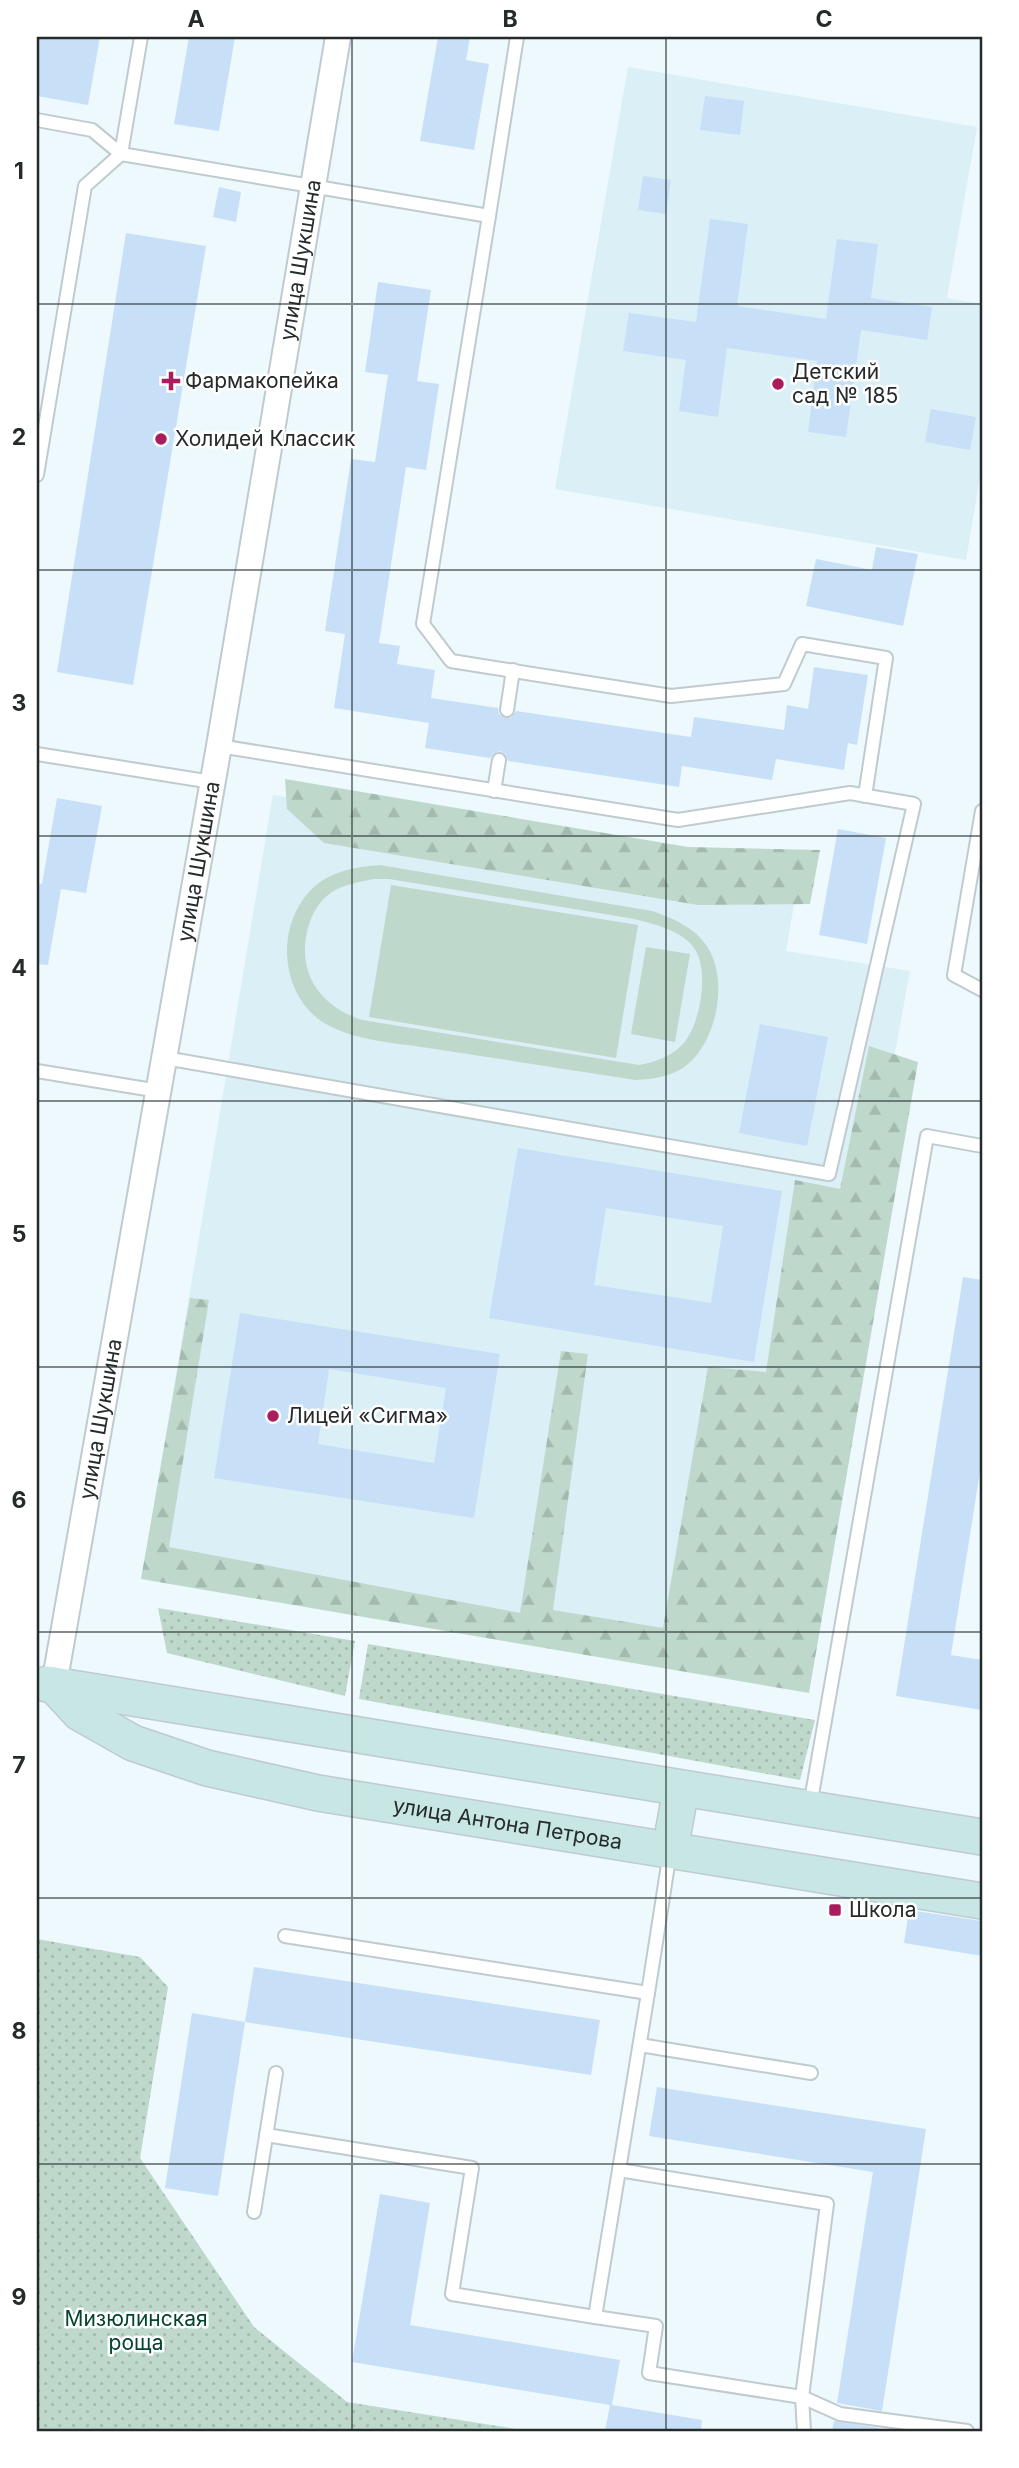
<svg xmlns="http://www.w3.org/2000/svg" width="1019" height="2468" font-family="Inter,sans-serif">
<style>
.built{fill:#daeff6}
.grass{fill:url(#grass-dots)}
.forest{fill:url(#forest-firs)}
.garden{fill:#bed9cb;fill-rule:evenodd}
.building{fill:#c7e0f8;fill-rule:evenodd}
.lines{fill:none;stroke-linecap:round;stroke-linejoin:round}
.lane-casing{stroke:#bfcbcf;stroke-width:16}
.street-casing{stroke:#bfcbcf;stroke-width:28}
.secondary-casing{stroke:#bfcbcf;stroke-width:38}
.lane{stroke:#fff;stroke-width:12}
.street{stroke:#fff;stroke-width:24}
.secondary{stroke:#c7e6e4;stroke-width:35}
.grid{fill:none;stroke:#252a2b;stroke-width:2;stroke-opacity:0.55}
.poi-dot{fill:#a91c5d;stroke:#fff;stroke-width:2.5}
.labels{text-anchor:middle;stroke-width:5;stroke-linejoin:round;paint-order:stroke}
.street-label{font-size:21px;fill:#252a2b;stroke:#fff}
.poi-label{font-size:21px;fill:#252a2b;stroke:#fff;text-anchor:start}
.park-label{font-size:21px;fill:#04452e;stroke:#fff}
.neatline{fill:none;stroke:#252a2b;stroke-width:2.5}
.grid-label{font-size:23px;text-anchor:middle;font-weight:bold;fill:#252a2b}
</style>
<defs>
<pattern id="grass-dots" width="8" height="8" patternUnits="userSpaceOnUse" patternTransform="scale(1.75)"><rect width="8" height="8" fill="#bed9cb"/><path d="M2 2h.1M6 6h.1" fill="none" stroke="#a3baae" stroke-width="1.8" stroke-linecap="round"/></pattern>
<pattern id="forest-firs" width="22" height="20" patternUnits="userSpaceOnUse" patternTransform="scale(1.75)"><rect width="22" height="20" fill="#bed9cb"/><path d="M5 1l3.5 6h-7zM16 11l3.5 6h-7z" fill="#a3baae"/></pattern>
</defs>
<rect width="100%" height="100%" fill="#edf9fd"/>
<g class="built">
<polygon points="628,67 977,127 947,298 982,304 982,464 966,560 555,489"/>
<polygon points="273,795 799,875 786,951 910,971 781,1675 144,1566"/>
</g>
<g class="grass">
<polygon points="158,1608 355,1641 345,1696 167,1653"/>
<polygon points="368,1644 815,1720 800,1780 359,1699"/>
<polygon points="37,1939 140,1957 168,1987 140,2158 254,2327 347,2402 528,2431 37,2431"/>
</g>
<g class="forest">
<polygon points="285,779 688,847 820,850 810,904 698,905 324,843 287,809"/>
<polygon points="869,1046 918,1062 809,1693 141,1579 190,1298 209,1300 169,1547 520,1613 561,1351 588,1354 553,1610 663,1628 708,1367 766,1372 795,1180 840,1189"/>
</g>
<g class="garden">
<path d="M380,865L652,911C672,918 694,927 706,945C730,978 717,1045 683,1068C669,1077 652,1079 636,1080C569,1070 502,1059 435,1049C400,1043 358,1042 326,1024C290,1004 278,953 294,916C311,877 340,868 380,865ZM374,879H389L629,918C651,923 684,930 696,951C709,974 700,1025 683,1044C672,1056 655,1062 639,1065L362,1020C320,1007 296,972 308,928C312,913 319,901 332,892C345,884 360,882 374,879Z"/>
<polygon points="391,885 638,925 616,1058 369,1017"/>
<polygon points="646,947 690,954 675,1042 631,1034"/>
</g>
<g class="building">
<polygon points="37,37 100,37 88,105 37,96"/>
<polygon points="189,37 235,37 219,131 174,124"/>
<polygon points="438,37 470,37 466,60 489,64 474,150 420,141"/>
<polygon points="705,96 744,101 740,135 700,130"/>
<polygon points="643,176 671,180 666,214 638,210"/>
<polygon points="219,187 241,192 236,222 213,217"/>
<polygon points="710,219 748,224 737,306 826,319 837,239 878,244 871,298 932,307 927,340 861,330 846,437 808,432 817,361 727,348 718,417 679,411 686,360 623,351 629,313 696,322"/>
<polygon points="126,233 206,246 133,685 57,672"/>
<polygon points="378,282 431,290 417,381 439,384 426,470 406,467 379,643 400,646 397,664 435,670 431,698 498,708 499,714 505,718 511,718 516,711 691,737 694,717 784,730 787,705 808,709 814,667 868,675 857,745 848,743 844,770 776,759 772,780 682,766 679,787 508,761 505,754 500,751 493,754 490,758 425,748 429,723 334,708 345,634 325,631 351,459 375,462 388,375 365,372"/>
<polygon points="931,409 976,417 970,450 925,442"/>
<polygon points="876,547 918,554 903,626 806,606 816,559 872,570"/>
<polygon points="57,798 102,806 86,893 61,889 48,965 37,964 37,883 42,884"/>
<polygon points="838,829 886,838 867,944 819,935"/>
<polygon points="760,1024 828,1037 807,1146 739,1133"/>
<path d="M518,1148L782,1191L754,1362L489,1318ZM606,1208L723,1226L711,1303L594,1285Z"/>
<polygon points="963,1277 982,1280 982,1459 951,1655 982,1660 982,1710 896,1696"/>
<path d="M240,1313L500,1354L474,1518L214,1478ZM329,1369L446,1388L434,1463L318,1444Z"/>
<polygon points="909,1910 982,1921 982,1956 904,1943"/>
<polygon points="254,1967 600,2020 591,2075 245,2022"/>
<polygon points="192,2013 245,2022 218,2196 165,2188"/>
<polygon points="657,2087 926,2129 882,2411 837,2403 873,2172 649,2136"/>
<polygon points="380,2194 430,2203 410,2325 620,2360 612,2405 702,2420 701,2431 605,2431 610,2405 352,2362"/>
<polygon points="834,2421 879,2428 879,2431 832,2431"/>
</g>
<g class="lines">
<g class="lane-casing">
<g id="lane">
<polyline points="37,120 92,130 121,154 141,37"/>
<polyline points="489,216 423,624 451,661 671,696 784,684 802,644 886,658 865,796"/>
<polyline points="37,475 85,186 121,154 489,216 517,37"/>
<polyline points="507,710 513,670"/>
<polyline points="37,754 212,782"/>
<polyline points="494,791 499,760"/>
<polyline points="982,811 954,975 982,990"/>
<polyline points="165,1058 829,1174 914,804 850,793 678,820 219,746"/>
<polyline points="37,1071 159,1091"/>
<polyline points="810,1806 927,1136 982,1146"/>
<polyline points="285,1936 648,1993 670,1852"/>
<polyline points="648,1993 619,2170 827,2204 802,2397 804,2431"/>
<polyline points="640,2045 811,2073"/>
<polyline points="266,2135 472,2168 452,2294 595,2317"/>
<polyline points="619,2170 595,2317 656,2326 649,2373 802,2397 840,2414 967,2431"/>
<polyline points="254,2212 276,2073"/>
</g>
</g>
<g class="street-casing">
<g id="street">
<path id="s1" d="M54,1685L219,746L338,37"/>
</g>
</g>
<g class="secondary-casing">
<g id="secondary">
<polyline points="47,1684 982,1837"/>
<path id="s2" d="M54,1685L80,1713L133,1743L207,1768L318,1793L982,1901"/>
<polyline points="670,1850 681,1789"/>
</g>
</g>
<use href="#lane" class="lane"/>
<use href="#street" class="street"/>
<use href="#secondary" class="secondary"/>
</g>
<path class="grid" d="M352,37V2431M666,37V2431M37,304H982M37,570H982M37,836H982M37,1101H982M37,1367H982M37,1632H982M37,1898H982M37,2164H982"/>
<g class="poi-dot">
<path d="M167.5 370.5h7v7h7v7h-7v7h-7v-7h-7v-7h7z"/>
<circle cx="778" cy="384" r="7"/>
<circle cx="161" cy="439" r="7"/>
<circle cx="273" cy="1416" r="7"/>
<rect x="828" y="1903" width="14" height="14" rx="3.5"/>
</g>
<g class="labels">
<g class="street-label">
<text dy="7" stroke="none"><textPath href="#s1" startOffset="1446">улица Шукшина</textPath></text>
<text dy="7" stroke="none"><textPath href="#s1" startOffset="836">улица Шукшина</textPath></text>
<text dy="7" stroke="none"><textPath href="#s1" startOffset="270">улица Шукшина</textPath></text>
<text dy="7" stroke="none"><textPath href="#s2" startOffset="483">улица Антона Петрова</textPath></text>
</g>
<g class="poi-label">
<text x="792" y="379">Детский<tspan x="792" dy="24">сад № 185</tspan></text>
<text x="185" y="388">Фармакопейка</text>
<text x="175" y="446">Холидей Классик</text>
<text x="287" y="1423">Лицей «Сигма»</text>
<text x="849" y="1917">Школа</text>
</g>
<g class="park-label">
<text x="136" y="2326">Мизюлинская<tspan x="136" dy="24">роща</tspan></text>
</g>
</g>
<rect width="1019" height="2468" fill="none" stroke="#ffffff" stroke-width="77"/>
<rect x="38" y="38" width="943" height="2392" class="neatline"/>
<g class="grid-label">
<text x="196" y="27">A</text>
<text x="510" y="27">B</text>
<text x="824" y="27">C</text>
<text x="19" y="179">1</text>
<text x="19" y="445">2</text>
<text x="19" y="711">3</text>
<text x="19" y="976">4</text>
<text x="19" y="1242">5</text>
<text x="19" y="1508">6</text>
<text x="19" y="1773">7</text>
<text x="19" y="2039">8</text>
<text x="19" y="2305">9</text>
</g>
</svg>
